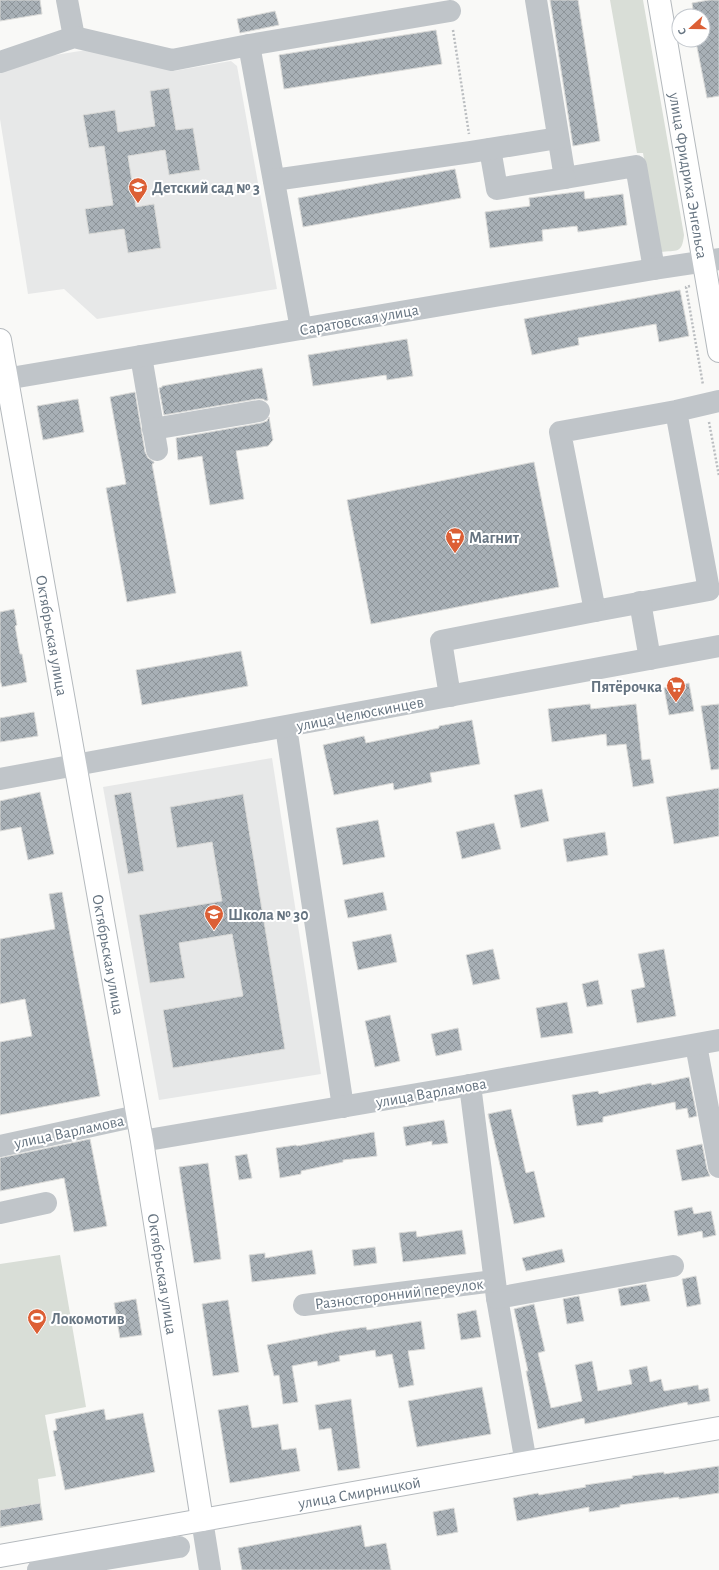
<svg xmlns="http://www.w3.org/2000/svg" width="719" height="1570" font-family="'Alegreya Sans',sans-serif">
<style>
.built{fill:#e7e8e8}
.grass{fill:#d9ded7}
.building{fill:url(#building-cross-hatch);stroke:#dbdbd9}
.lines{fill:none;stroke-linecap:round;stroke-linejoin:round}
.major-casing{stroke:#b4b9bd;stroke-width:24}
.path{stroke:#bbbec1;stroke-width:2.5;stroke-dasharray:2 2;stroke-linecap:butt}
.minor{stroke:#c0c5c9;stroke-width:22}
.major{stroke:#fff;stroke-width:22}
.labels{text-anchor:middle;stroke-width:4;stroke-linejoin:round;paint-order:stroke}
.street-label{font-size:16px;fill:#667481;stroke:#fff}
.poi-label{font-size:16px;font-weight:bold;fill:#667481;stroke:#fff;text-anchor:start}
</style>
<defs>
<pattern id="building-cross-hatch" width="8" height="8" patternUnits="userSpaceOnUse"><rect width="8" height="8" fill="#a8b0b6"/><path d="M0 0l8 8M0 8l8-8" fill="none" stroke="#8d9499"/></pattern>
</defs>
<rect width="100%" height="100%" fill="#f9f9f7"/>
<g class="built">
<polygon points="99,48 174,71 225,62 231,61 237,66 277,289 97,319 64,289 28,294 0,119 0,69 30,59"/>
<polygon points="272,758 321,1074 159,1100 103,787"/>
</g>
<g class="grass">
<path d="M610,0H643L684,235C682,254 677,250 660,252L643,153H637Z"/>
<polygon points="60,1255 86,1407 45,1415 56,1476 38,1479 43,1520 0,1528 0,1264"/>
</g>
<g class="building">
<polygon points="0,0 40,0 42,14 0,21"/>
<polygon points="550,0 578,0 600,141 573,146"/>
<polygon points="709,0 719,0 719,96 707,98 696,42 703,41 703,16 694,16 692,3"/>
<polygon points="275,11 279,25 240,33 237,19"/>
<polygon points="436,30 442,64 284,89 279,55"/>
<polygon points="169,88 176,130 193,128 200,170 169,175 165,150 128,156 136,207 154,204 161,248 128,253 124,229 89,234 85,209 113,205 104,146 89,148 83,115 115,110 118,132 155,126 150,91"/>
<polygon points="455,169 461,198 303,227 298,198"/>
<polygon points="584,191 585,199 623,194 627,225 578,232 577,226 542,230 543,241 490,248 485,212 530,206 529,198"/>
<polygon points="680,290 689,336 659,342 656,324 578,338 579,345 532,355 524,319"/>
<polygon points="407,339 413,376 387,380 386,375 313,386 308,355"/>
<polygon points="262,368 268,400 266,401 263,399 257,399 164,415 159,388 162,387 162,386"/>
<polygon points="135,392 145,452 148,458 154,462 154,463 152,464 176,593 127,602 106,488 126,484 110,397"/>
<polygon points="78,399 84,432 43,440 37,406"/>
<polygon points="269,417 273,440 268,446 236,451 244,499 210,505 202,456 178,460 176,438 261,423 267,421"/>
<polygon points="534,462 559,587 371,624 347,500"/>
<polygon points="14,609 17,625 15,626 20,654 22,654 27,682 2,687 0,679 0,612"/>
<polygon points="241,651 248,686 142,705 136,670"/>
<polygon points="689,683 694,711 669,715 664,688"/>
<polygon points="590,704 591,709 636,704 642,760 650,759 654,783 633,787 626,744 607,746 606,734 552,742 548,709"/>
<polygon points="719,704 719,769 711,770 701,706"/>
<polygon points="34,712 38,736 0,742 0,718"/>
<polygon points="472,720 480,764 430,773 432,782 394,790 393,783 334,795 323,745 364,736 366,743 439,728 439,726"/>
<polygon points="719,788 719,836 674,844 666,797"/>
<polygon points="542,789 549,821 521,828 514,795"/>
<polygon points="40,792 54,854 28,860 21,827 0,831 0,801"/>
<polygon points="131,792 144,871 128,874 114,795"/>
<polygon points="243,794 285,1049 173,1068 163,1010 243,996 232,934 179,943 185,978 150,983 139,915 222,901 212,842 177,848 170,807"/>
<polygon points="378,820 385,857 343,865 336,828"/>
<polygon points="494,823 501,849 462,859 456,832"/>
<polygon points="605,832 608,855 567,862 563,839"/>
<polygon points="62,892 100,1096 0,1115 0,1042 32,1036 25,999 0,1004 0,939 55,929 49,894"/>
<polygon points="383,892 387,910 348,918 344,900"/>
<polygon points="391,934 397,962 358,970 352,942"/>
<polygon points="493,949 500,979 473,985 466,955"/>
<polygon points="664,949 676,1016 637,1023 631,990 645,987 638,954"/>
<polygon points="598,980 603,1004 587,1007 582,984"/>
<polygon points="567,1002 573,1033 541,1038 536,1008"/>
<polygon points="390,1015 400,1061 375,1067 365,1021"/>
<polygon points="458,1028 462,1050 436,1056 431,1034"/>
<polygon points="689,1077 697,1116 689,1118 687,1108 676,1110 675,1102 603,1117 603,1122 577,1126 572,1095 598,1091 599,1094 651,1083 652,1085"/>
<polygon points="511,1109 526,1173 534,1171 545,1217 514,1224 488,1114"/>
<polygon points="444,1120 448,1143 432,1145 432,1141 406,1146 403,1127"/>
<polygon points="374,1132 377,1156 343,1160 343,1162 301,1171 301,1174 280,1178 276,1148 296,1145 297,1146"/>
<polygon points="90,1139 107,1226 74,1232 64,1178 0,1191 0,1158"/>
<polygon points="702,1144 707,1169 710,1176 682,1181 676,1150"/>
<polygon points="247,1154 252,1178 239,1180 235,1156"/>
<polygon points="208,1163 221,1259 194,1263 179,1167"/>
<polygon points="692,1207 694,1214 711,1211 716,1235 703,1238 702,1231 678,1236 674,1211"/>
<polygon points="462,1230 466,1254 403,1262 399,1233 416,1231 417,1237"/>
<polygon points="375,1247 377,1263 354,1266 352,1250"/>
<polygon points="562,1249 565,1262 526,1271 522,1258"/>
<polygon points="312,1250 316,1274 252,1282 249,1255 265,1253 265,1258"/>
<polygon points="696,1276 701,1304 687,1307 682,1279"/>
<polygon points="646,1284 650,1301 621,1306 618,1289"/>
<polygon points="579,1296 584,1321 567,1324 563,1299"/>
<polygon points="136,1299 142,1335 120,1338 114,1303"/>
<polygon points="228,1300 239,1372 213,1376 202,1304"/>
<polygon points="534,1304 545,1351 538,1353 551,1408 582,1401 575,1365 592,1361 598,1391 632,1384 629,1370 647,1366 650,1382 661,1379 664,1391 698,1385 699,1390 708,1388 710,1401 688,1405 687,1402 585,1424 584,1418 538,1429 526,1371 528,1371 514,1309"/>
<polygon points="476,1310 481,1337 461,1340 457,1314"/>
<polygon points="421,1321 425,1349 408,1351 414,1385 399,1388 392,1354 376,1357 375,1350 339,1356 340,1361 318,1366 317,1361 292,1366 298,1402 283,1404 279,1375 274,1376 267,1345 334,1332 366,1327 367,1330"/>
<polygon points="482,1387 491,1434 417,1447 408,1401"/>
<polygon points="351,1399 360,1468 338,1471 331,1428 319,1430 315,1405"/>
<polygon points="248,1405 252,1428 278,1424 282,1450 296,1448 300,1471 230,1483 218,1410"/>
<polygon points="104,1409 106,1420 143,1413 155,1472 65,1490 53,1431 57,1430 55,1419"/>
<polygon points="719,1466 719,1493 679,1499 679,1497 620,1505 620,1507 589,1512 589,1507 517,1521 513,1498 538,1493 539,1495 586,1487 585,1485 633,1478 632,1476 664,1472 664,1474"/>
<polygon points="40,1503 43,1520 0,1527 0,1510"/>
<polygon points="454,1508 458,1532 437,1536 433,1512"/>
<polygon points="361,1525 365,1547 386,1543 391,1570 242,1570 238,1548"/>
</g>
<g class="lines">
<g class="major-casing">
<g id="major">
<path id="s1" d="M659,0L719,351"/>
<path id="s2" d="M0,340L142,1141L202,1520"/>
<path id="s3" d="M0,1556L719,1428"/>
</g>
</g>
<g class="path">
<polyline points="453,30 469,134"/>
<polyline points="690,286 686,287 703,385"/>
<polyline points="709,422 719,476"/>
</g>
<g class="minor">
<polyline points="67,0 74,37"/>
<polyline points="536,0 565,178 636,166 654,269"/>
<polyline points="249,45 450,11"/>
<polyline points="0,62 74,37 172,60 249,45 301,329"/>
<polyline points="490,149 497,189 565,178"/>
<polyline points="274,180 471,152 558,138"/>
<polyline points="141,356 157,450"/>
<polyline points="0,380 654,269 719,259"/>
<polyline points="676,411 709,590 595,611 560,432 676,411 719,401"/>
<polyline points="153,429 259,411"/>
<polyline points="640,602 650,659"/>
<polyline points="450,696 441,641 595,611"/>
<polyline points="286,727 343,1107"/>
<polyline points="0,779 719,646"/>
<polyline points="696,1045 719,1167"/>
<polyline points="470,1085 497,1298 526,1463"/>
<polyline points="142,1141 470,1085 719,1040"/>
<polyline points="0,1146 137,1116"/>
<polyline points="0,1213 46,1203"/>
<polyline points="497,1298 673,1266"/>
<polyline points="304,1305 494,1281"/>
<polyline points="202,1520 210,1570"/>
<polyline points="38,1570 179,1547"/>
</g>
<use href="#major" class="major"/>
</g>
<defs>
<g id="school-pin" transform="scale(1)"><path d="M0 17L-7.5 6A9.5 9.5 0 1 1 7.5 6Z" fill="#dc5f35" stroke="#fff"/><path d="M0-5L7-2L0 1L-7-2ZM-4 1L0 2.5L4 1V4Q0 6-4 4Z" fill="#fff"/></g>
<g id="supermarket-pin" transform="scale(1)"><path d="M0 17L-7.5 6A9.5 9.5 0 1 1 7.5 6Z" fill="#dc5f35" stroke="#fff"/><path d="M-6-5.5h2.5l.6 2H6L4.5 2H-2.5L-4.4-4H-6ZM-1.5 3.2a1.3 1.3 0 1 0 .1 0ZM3 3.2a1.3 1.3 0 1 0 .1 0Z" fill="#fff"/></g>
<g id="stadium-pin" transform="scale(1)"><path d="M0 17L-7.5 6A9.5 9.5 0 1 1 7.5 6Z" fill="#dc5f35" stroke="#fff"/><path d="M0-5a6.5 5 0 1 0 0 10a6.5 5 0 1 0 0-10ZM-3.5-1.8h7v3.6h-7Z" fill="#fff"/></g>
</defs>
<g fill-rule="evenodd">
<use href="#school-pin" x="138" y="187"/>
<use href="#supermarket-pin" x="455" y="537"/>
<use href="#supermarket-pin" x="676" y="686"/>
<use href="#school-pin" x="214" y="914"/>
<use href="#stadium-pin" x="37" y="1318"/>
</g>
<g class="labels">
<g class="street-label">
<text dy="6" stroke="none"><textPath href="#s1" startOffset="178">улица Фридриха Энгельса</textPath></text>
<text transform="translate(359 319) rotate(-10)" y="6">Саратовская улица</text>
<text dy="6" stroke="none"><textPath href="#s2" startOffset="300">Октябрьская улица</textPath></text>
<text transform="translate(360 713) rotate(-11)" y="6">улица Челюскинцев</text>
<text dy="6" stroke="none"><textPath href="#s2" startOffset="624">Октябрьская улица</textPath></text>
<text transform="translate(431 1092) rotate(-10)" y="6">улица Варламова</text>
<text transform="translate(69 1131) rotate(-12)" y="6">улица Варламова</text>
<text dy="6" stroke="none"><textPath href="#s2" startOffset="948">Октябрьская улица</textPath></text>
<text transform="translate(399 1293) rotate(-7)" y="6">Разносторонний переулок</text>
<text dy="6" stroke="none"><textPath href="#s3" startOffset="365">улица Смирницкой</textPath></text>
</g>
<g class="poi-label">
<text x="152" y="193">Детский сад № 3</text>
<text x="469" y="543">Магнит</text>
<text x="662" y="692" text-anchor="end">Пятёрочка</text>
<text x="228" y="920">Школа № 30</text>
<text x="51" y="1324">Локомотив</text>
</g>
</g>
<g transform="translate(691 28) rotate(249)"><circle r="19" fill="#ffffff" stroke="#c2c7cd"/>
<path d="M0-3L7 15L0 10L-7 15Z" fill="#dc5f35"/>
<text y="-6" font-size="11" font-weight="bold" text-anchor="middle" fill="#667481">С</text>
</g>
</svg>
